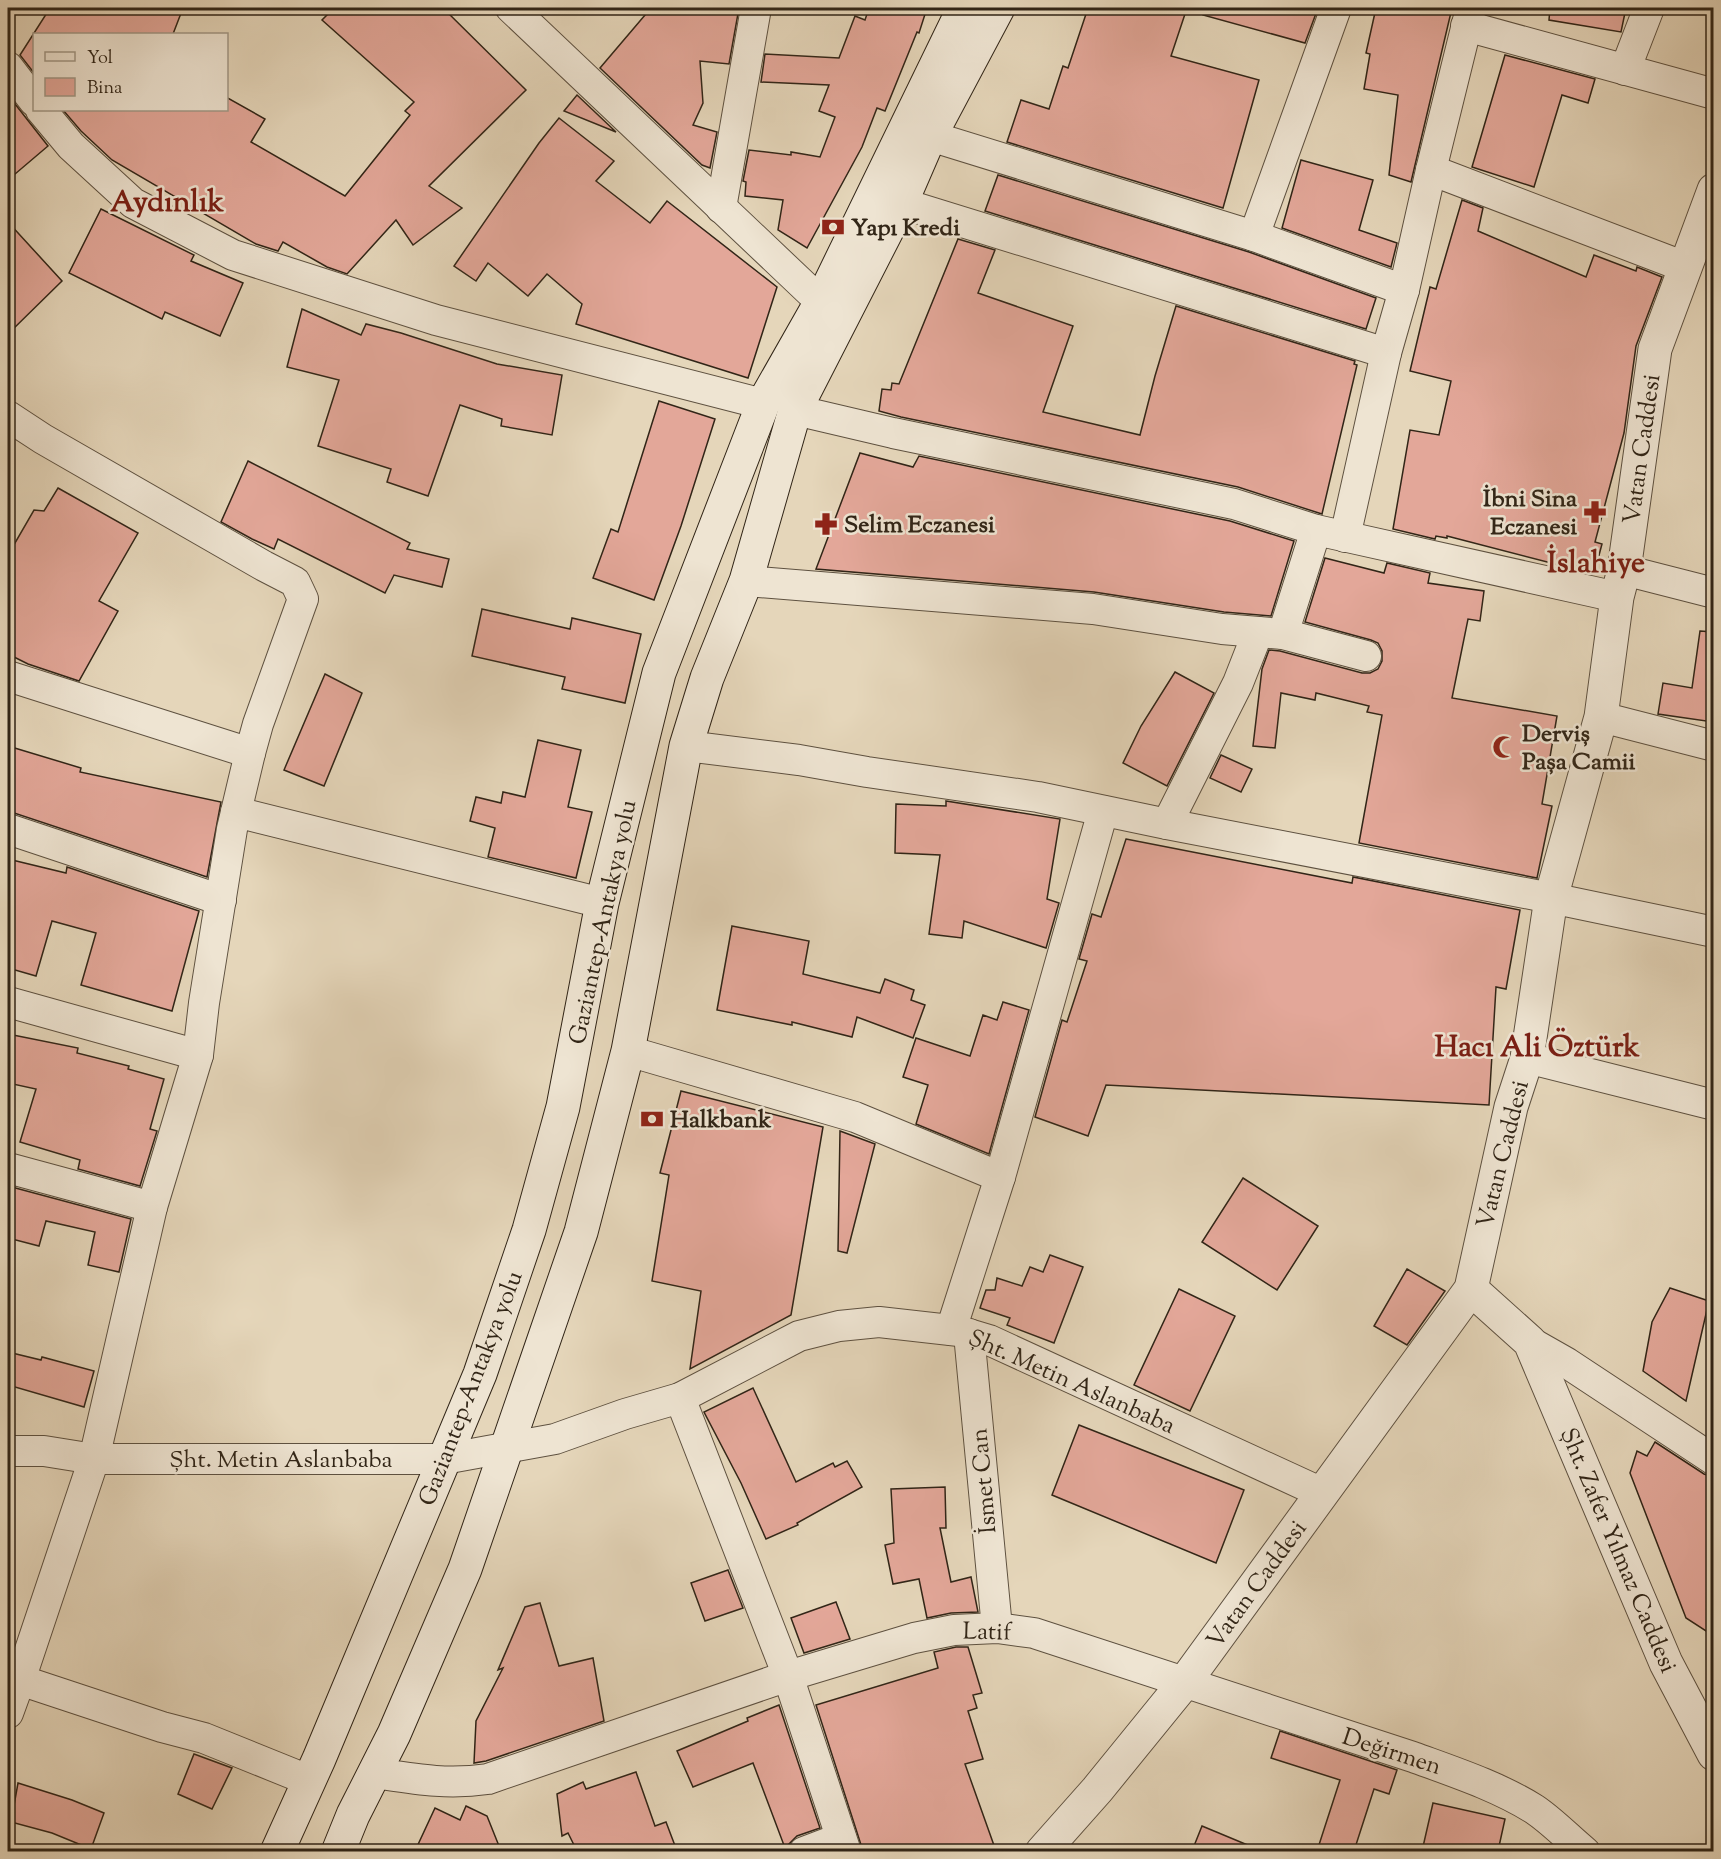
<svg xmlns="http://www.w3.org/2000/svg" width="1721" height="1859" font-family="'Sorts Mill Goudy',serif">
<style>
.building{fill:#e3a799;stroke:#312517;stroke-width:1.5}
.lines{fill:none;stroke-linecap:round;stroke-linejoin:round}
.minor-casing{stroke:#5e5140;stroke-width:32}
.tertiary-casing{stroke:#5e5140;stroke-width:35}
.secondary-casing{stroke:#312517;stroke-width:35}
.minor{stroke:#eee4d2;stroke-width:30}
.tertiary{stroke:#eee4d2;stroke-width:33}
.secondary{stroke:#eee4d2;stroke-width:33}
.labels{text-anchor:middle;stroke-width:5;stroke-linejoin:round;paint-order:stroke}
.poi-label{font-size:24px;font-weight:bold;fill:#312517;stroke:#eee4d2;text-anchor:start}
.street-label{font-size:24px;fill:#312517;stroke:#eee4d2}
.district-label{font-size:30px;font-weight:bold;fill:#7a1f14;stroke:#eee4d2}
</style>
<rect width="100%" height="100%" fill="#e5d6ba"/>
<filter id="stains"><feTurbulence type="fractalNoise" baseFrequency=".00333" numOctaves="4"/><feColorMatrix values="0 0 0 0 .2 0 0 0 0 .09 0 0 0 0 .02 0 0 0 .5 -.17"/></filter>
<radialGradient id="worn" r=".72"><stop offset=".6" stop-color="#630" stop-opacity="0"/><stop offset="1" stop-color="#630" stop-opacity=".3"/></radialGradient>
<g class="building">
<polygon points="50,8 183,8 173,34 34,34 34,73 20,55"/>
<polygon points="334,8 443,8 526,90 429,186 462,208 413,245 396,220 347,274 327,267 283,242 278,251 256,244 112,160 81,131 63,110 226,110 226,97 265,119 251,142 345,196 410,115 405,111 414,102 322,20"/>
<polygon points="651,8 739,8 729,64 700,61 703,103 693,125 717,132 710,168 702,165 600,68"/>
<polygon points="869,8 927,8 919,33 917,32 885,111 877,108 862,147 807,248 778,230 783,200 745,196 746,182 743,181 749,150 791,155 791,152 820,157 835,117 819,111 829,85 761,82 765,54 839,58 855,16 865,20"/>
<polygon points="1088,8 1187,8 1171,56 1259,80 1223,208 1007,142 1021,100 1049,109 1063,66 1068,68"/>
<polygon points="1204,8 1318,8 1305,43 1203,15"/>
<polygon points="1376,8 1452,8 1411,182 1389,175 1398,95 1364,89 1370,54 1366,53"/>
<polygon points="1550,8 1626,8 1621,32 1549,20"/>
<polygon points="1505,55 1595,79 1588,103 1562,95 1534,187 1472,167"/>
<polygon points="8,95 48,146 8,180"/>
<polygon points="577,95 616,132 564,111"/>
<polygon points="559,118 614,161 596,181 650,223 667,201 777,287 748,378 576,324 582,304 547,274 528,296 488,263 476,281 454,266 539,143"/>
<polygon points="1301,160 1373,180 1359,230 1397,243 1391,267 1282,228"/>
<polygon points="998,175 1249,252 1376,298 1366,329 985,211"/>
<polygon points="1462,200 1483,208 1478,231 1586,277 1594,255 1636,271 1637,267 1662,277 1636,346 1624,433 1595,542 1602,544 1594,574 1447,536 1447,538 1436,536 1435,539 1393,529 1410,430 1439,435 1451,381 1410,371 1430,287 1436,289"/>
<polygon points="101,209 194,255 191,261 243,283 220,336 165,312 162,319 69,273"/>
<polygon points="8,222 62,281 8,334"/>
<polygon points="958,239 995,250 978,293 1073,326 1043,412 1140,435 1155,376 1176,306 1355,361 1354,364 1357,365 1322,514 1238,487 901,417 879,411 882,389 891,390 892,383 899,384"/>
<polygon points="302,309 361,335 366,324 401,333 497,364 562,375 552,435 501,426 502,419 460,405 428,496 387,482 391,469 318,446 339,380 287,367"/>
<polygon points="659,401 715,419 681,526 654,600 593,578 611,529 618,532"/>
<polygon points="860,453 913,467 919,456 1230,521 1294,541 1271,616 1224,612 1094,592 816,569"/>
<polygon points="248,461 410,543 407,549 449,559 442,587 394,575 385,593 278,539 274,549 252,539 221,522"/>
<polygon points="58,488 138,533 99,601 118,611 79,681 28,664 8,654 8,555 34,510 44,511"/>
<polygon points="1325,558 1384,573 1387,563 1430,573 1428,583 1484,591 1480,621 1468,619 1452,698 1557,716 1542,804 1552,806 1537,878 1359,843 1382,715 1367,712 1369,706 1316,693 1315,700 1281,693 1275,748 1253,746 1262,669 1269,650 1280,651 1362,673 1370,673 1378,669 1382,661 1382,651 1378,643 1371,640 1305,622"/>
<polygon points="482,609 570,629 572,618 641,634 625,703 562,689 565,677 472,656"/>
<polygon points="1700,631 1713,632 1713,722 1658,714 1663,683 1692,688"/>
<polygon points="1175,672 1214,693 1167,786 1123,763 1141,726"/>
<polygon points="325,674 362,693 324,786 284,770"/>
<polygon points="538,740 581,750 568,807 592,812 576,878 488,857 495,828 470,821 476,797 501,803 503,792 525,797"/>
<polygon points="8,746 81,768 80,772 221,802 207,877 8,811"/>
<polygon points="1221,755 1252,769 1241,792 1210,778"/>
<polygon points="946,801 1060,819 1047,899 1059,903 1046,948 964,921 962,938 929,934 940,855 895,853 896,804 946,806"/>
<polygon points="1126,839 1352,883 1353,877 1520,910 1506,989 1496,987 1489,1105 1106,1085 1088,1136 1035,1117 1062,1020 1067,1022 1087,961 1079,959 1092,914 1101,917"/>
<polygon points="8,859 66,873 67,867 199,911 172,1011 81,985 96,933 52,921 36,976 8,968"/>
<polygon points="732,926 809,941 803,974 880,993 885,979 914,990 911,1000 925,1005 913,1038 857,1017 852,1037 792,1022 792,1025 717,1010"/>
<polygon points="1003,1002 1029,1010 989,1154 916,1124 928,1085 903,1077 916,1038 970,1056 983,1015 997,1020"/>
<polygon points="8,1034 78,1048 77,1053 129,1066 128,1069 164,1079 150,1129 157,1131 140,1186 78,1169 80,1160 20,1142 36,1089 8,1083"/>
<polygon points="681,1091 823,1127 791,1315 690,1369 701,1291 652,1281 669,1175 660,1173"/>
<polygon points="840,1131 875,1144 847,1253 838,1251"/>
<polygon points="1243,1178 1318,1226 1277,1290 1202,1242"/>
<polygon points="8,1186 131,1219 119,1272 88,1265 95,1232 46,1221 39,1246 8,1238"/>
<polygon points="1050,1255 1083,1267 1054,1343 1007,1325 1010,1318 980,1308 986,1290 995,1290 997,1278 1022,1286 1030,1267 1043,1272"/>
<polygon points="1407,1269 1445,1291 1407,1345 1374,1326"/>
<polygon points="1670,1288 1709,1301 1686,1401 1643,1371 1652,1322"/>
<polygon points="1179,1289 1235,1316 1190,1411 1134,1385"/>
<polygon points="8,1352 41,1360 42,1357 94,1371 84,1407 8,1385"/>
<polygon points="753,1388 796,1482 833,1463 835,1467 847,1461 862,1487 797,1523 798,1525 766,1539 741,1483 704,1412"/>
<polygon points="1079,1425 1244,1490 1216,1563 1052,1495"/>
<polygon points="1655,1442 1704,1474 1713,1477 1713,1619 1706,1631 1686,1618 1630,1473 1637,1451 1647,1456"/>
<polygon points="945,1487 946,1528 940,1528 951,1582 971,1577 978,1612 951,1613 927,1618 919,1579 893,1584 885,1545 894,1543 891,1489"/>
<polygon points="728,1570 743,1608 705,1621 691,1583"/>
<polygon points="836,1602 850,1639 804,1653 791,1618"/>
<polygon points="540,1603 559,1666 593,1658 604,1721 486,1761 474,1763 476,1721 503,1668 498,1670 525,1607"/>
<polygon points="956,1647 968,1647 982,1693 973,1695 977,1708 968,1711 983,1759 965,1764 996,1851 863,1851 816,1705 938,1668 934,1652"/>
<polygon points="779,1705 820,1828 797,1836 785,1848 753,1763 693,1787 677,1751 748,1721 747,1718"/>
<polygon points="1280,1731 1397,1770 1389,1794 1374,1789 1354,1851 1317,1851 1340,1780 1271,1758"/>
<polygon points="194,1754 232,1768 212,1809 178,1794"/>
<polygon points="636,1772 655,1826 666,1822 677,1851 577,1851 568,1833 562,1836 557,1794 583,1782 586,1789"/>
<polygon points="18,1783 72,1800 104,1813 91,1849 52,1833 11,1822"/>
<polygon points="1433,1803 1505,1819 1498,1851 1422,1851"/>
<polygon points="466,1806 487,1816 501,1851 415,1851 435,1808 460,1820"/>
<polygon points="1202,1826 1262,1851 1192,1851"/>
</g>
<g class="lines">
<g class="minor-casing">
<g id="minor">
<polyline points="511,8 821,302"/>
<polyline points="1471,8 1431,170 1685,267"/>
<polyline points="1466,26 1714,94"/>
<polyline points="8,67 34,101"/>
<polyline points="1625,70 1649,8"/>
<polyline points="41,110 71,146 133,203 233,255 436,320 763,404"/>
<polyline points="930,136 1254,236 1404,290"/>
<polyline points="901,203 1386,353"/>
<polyline points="721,208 756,8"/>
<polyline points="1254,236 1336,8"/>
<polyline points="795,410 893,433 1234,504 1316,530 1617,597"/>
<polyline points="8,416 43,439 264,566 295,582 303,599 258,724 250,753 232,829 204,1003 198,1055 152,1207 94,1459 20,1680 8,1713"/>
<polyline points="1345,537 1386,353 1404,290 1431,170"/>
<polyline points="1624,570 1714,593"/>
<polyline points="746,581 1093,609 1222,629 1283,634 1366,656"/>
<polyline points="1283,634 1316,530"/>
<polyline points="8,676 250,753"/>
<polyline points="1601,717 1714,746"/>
<polyline points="686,746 799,760 867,772 1038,797 1167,824 1551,898 1714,932"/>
<polyline points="236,812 602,903"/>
<polyline points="1167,824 1238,683 1258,632"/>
<polyline points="8,829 221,900"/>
<polyline points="8,1002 198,1055"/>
<polyline points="628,1051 855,1117 1000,1177"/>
<polyline points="1527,1058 1714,1105"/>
<polyline points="8,1168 152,1207"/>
<polyline points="951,1330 1000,1177 1103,811"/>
<polyline points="969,1334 997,1628"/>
<polyline points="1530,1342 1567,1363 1714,1460"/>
<polyline points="680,1398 788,1676 846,1852"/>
<polyline points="8,1451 44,1451 94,1459 444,1459 555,1439 625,1414 680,1398 799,1336 839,1326 879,1322 959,1331 989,1340 1322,1493"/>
<polyline points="8,1681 20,1680 162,1727 204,1738 308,1780"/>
<path d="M375,1773C415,1779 446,1785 488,1779L788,1676L914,1638L954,1630L997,1628L1034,1633L1413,1757C1454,1772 1497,1786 1534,1809C1552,1821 1568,1838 1585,1852"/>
<polyline points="804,1852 841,1838"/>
</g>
</g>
<g class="tertiary-casing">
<g id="tertiary">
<polyline points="1471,1289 1530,1342 1666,1663 1714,1754"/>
<polyline points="1042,1852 1097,1790 1184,1683 1471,1289 1511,1107 1527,1058 1551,898 1601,717 1617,597 1624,570 1655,349 1714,190"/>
</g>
</g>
<g class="secondary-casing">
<g id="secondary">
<polyline points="277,1852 319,1759 480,1374 529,1230 563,1107 602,903 659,673 763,404 821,302 964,8"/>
<polyline points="338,1852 353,1815 394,1734 465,1569 581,1232 628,1051 686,746 707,678 746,581 795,410 901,203 930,136 998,8"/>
</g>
</g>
<use href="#minor" class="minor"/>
<use href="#tertiary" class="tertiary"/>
<use href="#secondary" class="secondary"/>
</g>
<defs>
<g id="bank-bare" transform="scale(1.8)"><path d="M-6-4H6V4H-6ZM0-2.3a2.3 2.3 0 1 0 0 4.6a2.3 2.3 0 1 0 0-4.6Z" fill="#8f2418" stroke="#eee4d2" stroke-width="2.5" paint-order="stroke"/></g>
<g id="pharmacy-bare" transform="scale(1.8)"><path d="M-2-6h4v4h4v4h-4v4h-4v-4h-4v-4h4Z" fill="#8f2418" stroke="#eee4d2" stroke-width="2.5" paint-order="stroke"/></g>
<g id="mosque-bare" transform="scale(1.8)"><path d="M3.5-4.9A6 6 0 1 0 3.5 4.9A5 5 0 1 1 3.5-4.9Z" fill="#8f2418" stroke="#eee4d2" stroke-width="2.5" paint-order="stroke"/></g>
</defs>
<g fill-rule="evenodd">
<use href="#bank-bare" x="833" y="227"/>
<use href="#pharmacy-bare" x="1595" y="512"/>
<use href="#pharmacy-bare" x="826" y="524"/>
<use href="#mosque-bare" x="1504" y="747"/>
<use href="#bank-bare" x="652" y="1119"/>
</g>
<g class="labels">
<g class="poi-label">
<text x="851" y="235">Yapı Kredi</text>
<text x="1577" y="506" text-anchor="end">İbni Sina<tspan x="1577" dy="28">Eczanesi</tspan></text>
<text x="844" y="532">Selim Eczanesi</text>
<text x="1522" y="741">Derviş<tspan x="1522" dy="28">Paşa Camii</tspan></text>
<text x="670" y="1127">Halkbank</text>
</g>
<g class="street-label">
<text transform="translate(1641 449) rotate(-82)" y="8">Vatan Caddesi</text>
<text transform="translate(602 922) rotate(-78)" y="8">Gaziantep-Antakya yolu</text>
<text transform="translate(1502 1154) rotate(-76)" y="8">Vatan Caddesi</text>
<text transform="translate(1072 1381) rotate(24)" y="8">Şht. Metin Aslanbaba</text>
<text transform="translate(470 1388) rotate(-69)" y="8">Gaziantep-Antakya yolu</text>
<text x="281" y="1467">Şht. Metin Aslanbaba</text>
<text transform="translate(983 1481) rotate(-95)" y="8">İsmet Can</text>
<text transform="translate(1619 1550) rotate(67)" y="8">Şht. Zafer Yılmaz Caddesi</text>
<text transform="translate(1256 1584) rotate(-54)" y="8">Vatan Caddesi</text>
<text transform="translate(987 1631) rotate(1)" y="8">Latif</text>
<text transform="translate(1392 1751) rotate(18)" y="8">Değirmen</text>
</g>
<g class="district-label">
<text x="167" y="211">Aydınlık</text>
<text x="1596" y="572">İslahiye</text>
<text x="1537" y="1056">Hacı Ali Öztürk</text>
</g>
</g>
<rect width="1721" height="1859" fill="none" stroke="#e5d6ba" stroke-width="30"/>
<rect x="9" y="9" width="1703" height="1841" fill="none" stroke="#312517" stroke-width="3"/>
<rect x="15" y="15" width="1691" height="1829" fill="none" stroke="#312517" stroke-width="1.5"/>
<rect x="33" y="33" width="195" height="78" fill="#eee4d2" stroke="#a29887" stroke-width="1.5"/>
<rect x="45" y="52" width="30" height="9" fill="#eee4d2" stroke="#a29887" stroke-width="1.5"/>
<text x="87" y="63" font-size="18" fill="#312517">Yol</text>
<rect x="45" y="78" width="30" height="18" fill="#e3a799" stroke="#a29887" stroke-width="1.5"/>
<text x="87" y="93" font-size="18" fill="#312517">Bina</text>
<rect width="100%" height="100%" filter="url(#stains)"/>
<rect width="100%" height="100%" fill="url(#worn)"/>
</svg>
